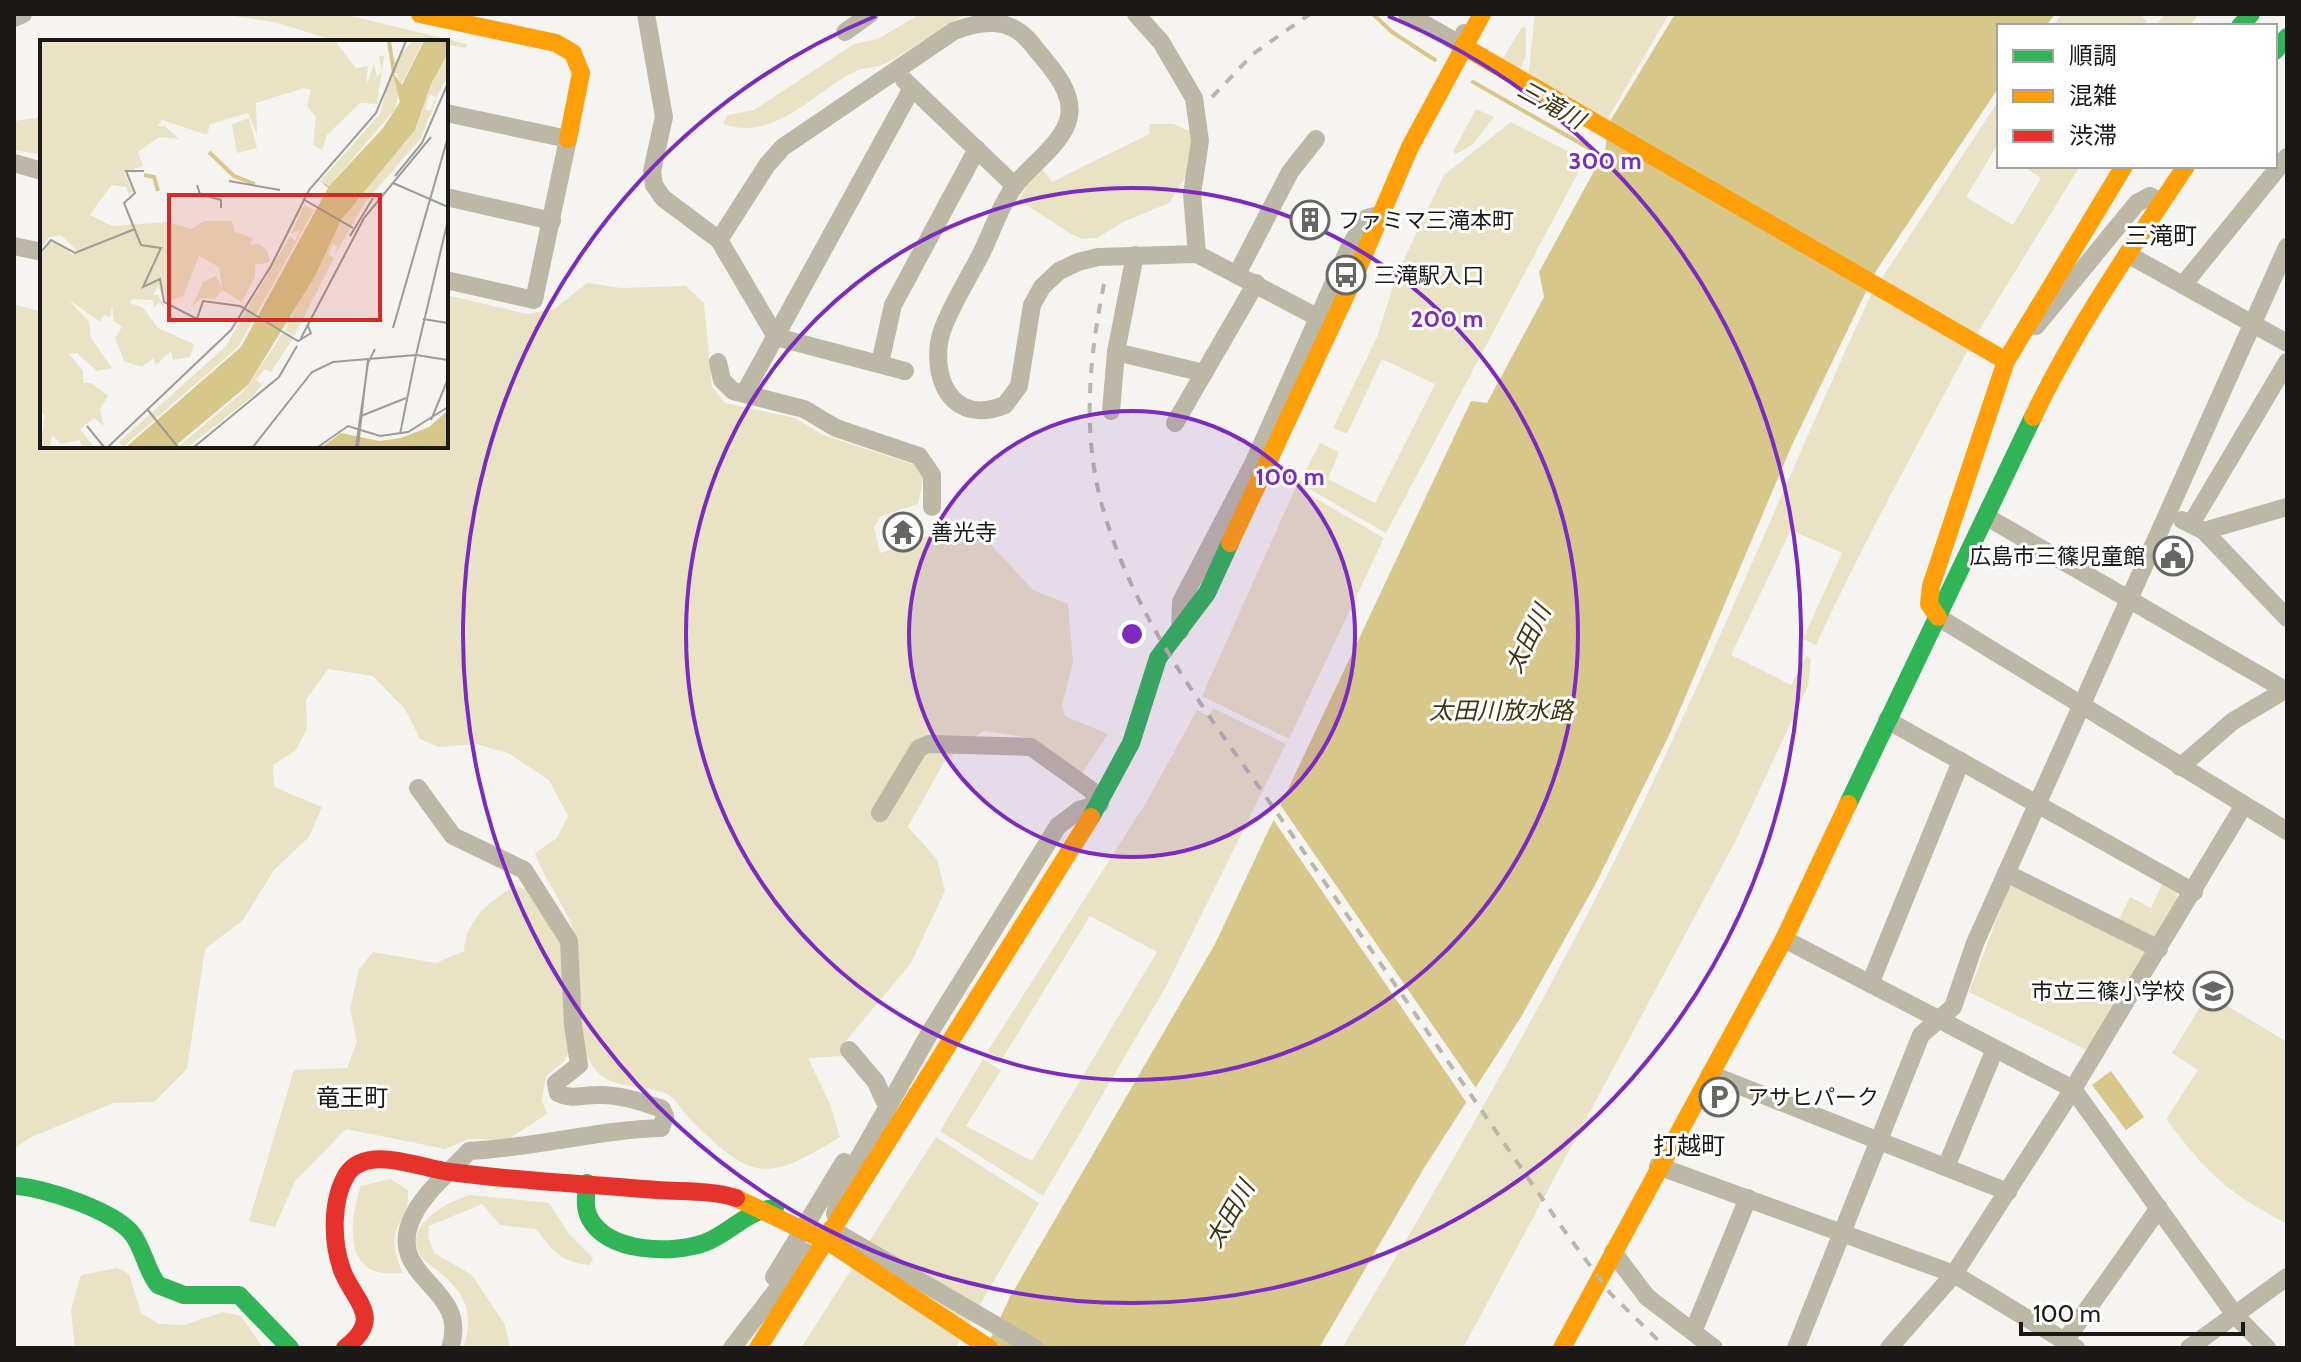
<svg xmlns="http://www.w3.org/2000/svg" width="2301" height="1362" font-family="Cabin,'Noto Sans JP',sans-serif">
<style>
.green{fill:#eae2c4}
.water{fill:#d8c78a}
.pier{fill:#f5f4f0}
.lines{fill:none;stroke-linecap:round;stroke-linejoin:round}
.stream{stroke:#d8c78a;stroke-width:4}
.street{stroke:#bdb8a6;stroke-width:18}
.fast{stroke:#30b455;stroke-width:18}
.slow{stroke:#ff9f0a;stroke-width:18}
.jam{stroke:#e5322d;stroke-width:18}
.rail{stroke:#b9b6ac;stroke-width:4;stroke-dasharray:10 10;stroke-linecap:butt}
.ring{fill:none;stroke:#7b2cbf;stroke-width:4}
.labels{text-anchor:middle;stroke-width:6;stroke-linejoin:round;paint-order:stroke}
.poi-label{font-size:22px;fill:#1a1917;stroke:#fff;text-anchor:start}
.water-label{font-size:24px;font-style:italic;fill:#3e340f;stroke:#fff}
.neighbourhood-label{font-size:24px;fill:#1a1917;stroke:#fff}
.inset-river{fill:none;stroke:#d8c78a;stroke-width:4}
.inset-road{fill:none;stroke:#9d9c99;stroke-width:2}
.view{fill:#d62828;fill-opacity:0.15;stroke:#d62828;stroke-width:4}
.inset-edge{fill:none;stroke:#1a1917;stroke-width:4}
.centre{fill:#7b2cbf;stroke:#fff;stroke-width:4}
.ring-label{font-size:24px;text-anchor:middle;font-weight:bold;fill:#7b2cbf;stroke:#fff;stroke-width:6;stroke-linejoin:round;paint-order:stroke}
</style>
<rect width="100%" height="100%" fill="#f5f4f0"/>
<g class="green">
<polygon points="220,14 343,14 467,44 466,48 424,40 330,39 274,22"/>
<path d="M920,14H966C939,29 913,49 886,63C877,68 865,67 856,71C814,91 775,143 723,124L728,115L754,110L854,44L878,39Z"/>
<polygon points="1535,14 1669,14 1598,135 1528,77"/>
<polygon points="2062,14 2139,14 2147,21 2142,26 2053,26"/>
<polygon points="2165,14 2199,14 2189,26 2155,26"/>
<polygon points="1522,27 1526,28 1526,55 1515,82 1496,70"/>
<polygon points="1999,100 1999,142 1966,197 2013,225 2041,178 2022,166 2080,166 1973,340 1878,284"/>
<polygon points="1476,109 1494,117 1473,144 1456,154 1453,152"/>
<polygon points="42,113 42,155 14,150 14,121 36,118"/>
<polygon points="1511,122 1585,160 1386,533 1299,483 1320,443 1339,452 1328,479 1375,503 1435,384 1382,359 1347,434 1333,428 1377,337 1397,274 1444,175"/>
<polygon points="1150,124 1173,124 1194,133 1187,175 1169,203 1123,222 1097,238 1082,239 1071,234 1019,200 1039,165 1052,182 1149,134"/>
<path d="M587,283L621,288L686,286L704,303L712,387L725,403L795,418L823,435L918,466L924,475L918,504L881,516L874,527L880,553L948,529L980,533L1033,590L1068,604L1073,662L1062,705L1065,716L1108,734L1082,773L1024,737L983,731L944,762L908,827L937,859L945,891L911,963L840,1048L843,1056L808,1058L830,1104L840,1137C766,1183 752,1181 690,1119C682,1111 674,1096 665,1093C635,1082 603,1093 587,1056C570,1019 585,974 575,935C567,907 545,882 535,853L557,838L568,816L549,780L508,753L476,744L439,747L420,739L405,709L373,676L328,669L306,700L307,729L295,751L273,765L274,787L322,807L309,837L274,870L243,920L205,949L187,1069L154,1102L113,1103L29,1138L14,1149V304L42,312V446H446V295L527,314L554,309Z"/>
<path d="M1874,288L1971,344C1918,444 1863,543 1816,645L1803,639L1842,553L1791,530L1731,655L1791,685L1806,656L1811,659L1808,686L1736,840L1463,1348H1342C1437,1189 1531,1028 1614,862C1708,674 1786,479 1874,288Z"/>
<polygon points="1296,487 1384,538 1289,739 1202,696"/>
<polygon points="1213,708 1286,744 1165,988 1043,1196 940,1131 983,1059 1001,1070 966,1126 1032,1161 1157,952 1090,916 1002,1059 987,1052 1147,801 1197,710 1209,716"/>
<polygon points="2019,884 2145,946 2145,954 2087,1050 1969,992 2009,887"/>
<polygon points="2162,884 2176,892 2179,900 2157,936 2149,937 2118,921 2130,897 2151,908"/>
<path d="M516,886L536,893L560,938L571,1048L564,1061L546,1076L542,1100L547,1114L507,1140L469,1139L445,1149L346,1129L295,1181L275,1227L249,1221L294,1070L347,1068L357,1042L350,1009L359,969L373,952L436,963L464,951C465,921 491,899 516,886Z"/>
<path d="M2208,994L2287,1042V1224C2224,1190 2209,1175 2166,1119L2198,1070L2172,1053Z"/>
<polygon points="936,1137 1039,1203 955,1348 801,1348"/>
<path d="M390,1179L408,1190C411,1226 380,1222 403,1273C395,1273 385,1274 377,1272C343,1262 352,1211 361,1186Z"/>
<path d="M470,1195L549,1203L569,1234L593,1258L590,1265C561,1263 552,1250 536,1229L500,1225L482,1204L429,1226L428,1237L434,1253L472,1275L505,1325L510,1348H463C475,1315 466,1293 439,1272C433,1267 424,1261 420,1255C403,1225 448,1201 470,1195Z"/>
<polygon points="117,1268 129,1274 141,1313 159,1324 184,1325 223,1312 241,1316 263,1348 75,1348 71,1310 81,1275"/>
</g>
<g class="water">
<polygon points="1675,14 2055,14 2046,26 1999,26 1999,87 1876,271 1792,445 1670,733 1595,885 1521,1017 1424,1168 1319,1348 986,1348 1010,1297 1215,944 1471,401 1487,403 1544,297 1539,272 1605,151 1609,123"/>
<polygon points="2111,1071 2144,1117 2126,1130 2092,1085"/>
</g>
<polygon class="pier" points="1277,800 1478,1091 1469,1106 1270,815"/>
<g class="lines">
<g class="stream">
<polyline points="1373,14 1392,32 1435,60"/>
<polyline points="1473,82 1606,158"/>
</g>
<g class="street">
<polyline points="646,14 664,117 652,171 654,185 663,198 719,240 776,337 905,371"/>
<polyline points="1136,14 1161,42 1194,98 1200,141 1192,194 1197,254"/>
<polyline points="1407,14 1463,46 1464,33"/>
<polyline points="14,18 23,14"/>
<polyline points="845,32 870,14"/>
<polyline points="904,80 1015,186"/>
<polyline points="446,113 568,139 534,300 446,280"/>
<polyline points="14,163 42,171"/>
<polyline points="446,197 552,221"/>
<path d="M719,240L767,165L783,147L954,31C983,20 1010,17 1031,43C1047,64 1074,88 1069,117C1064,142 1032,164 1017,183C1001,203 992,232 981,254C968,279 951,305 942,331C935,352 937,384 954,400C969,414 987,412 1005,405L1019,386L1032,305L1042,287L1059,271L1078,262L1098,257L1197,254L1317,317"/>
<polyline points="14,246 42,252"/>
<polyline points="2127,254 2287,343"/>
<polyline points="1135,255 1116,352 1204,373"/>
<polyline points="1237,274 1290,172 1316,139"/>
<polyline points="2183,285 2287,157"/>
<polyline points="2036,326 2137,203 2150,196 2162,202"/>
<polyline points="718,362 722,380 733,391 804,409 836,428 919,456 932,475 932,507"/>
<polyline points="880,363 893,305 977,149"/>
<polyline points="745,392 912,88"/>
<polyline points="1111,411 1116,352"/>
<polyline points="1175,423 1256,283"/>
<polyline points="1987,517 2287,691"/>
<polyline points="2182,520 2204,531 2287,618"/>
<polyline points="2191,524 2287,362"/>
<polyline points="2204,531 2287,507"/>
<polyline points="1938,617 2287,831"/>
<polyline points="1180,631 1181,602 1254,462 1350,246 1367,218 1379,215"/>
<polyline points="1887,720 2194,892"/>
<polyline points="2180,767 2233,721 2287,689"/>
<path d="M418,788L453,836L524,870L569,941L573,1025L579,1065L556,1083L558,1093C572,1100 582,1095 597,1095C619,1094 641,1101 662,1109L665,1116L661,1128C596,1130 534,1148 469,1151C450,1172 420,1195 410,1223C389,1280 471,1288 450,1348"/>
<polyline points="2006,873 2159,949"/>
<polyline points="1784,939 2073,1089 2235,1315 2267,1348"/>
<polyline points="1870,984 1961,761"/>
<polyline points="849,1050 876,1082 884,1100"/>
<polyline points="1710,1074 2008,1192"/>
<polyline points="1658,1166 1954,1274 2076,1348"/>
<polyline points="1946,1167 1995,1049"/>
<polyline points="835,1214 845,1182 932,1029 1058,826 1079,810 1100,804 1091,790 1031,747 929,744 919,748 880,813"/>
<polyline points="831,1229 1035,1348"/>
<polyline points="1613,1252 1647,1297 1714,1348"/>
<polyline points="774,1277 844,1162"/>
<polyline points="1693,1332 1748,1198"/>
<polyline points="2065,1341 2159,1208"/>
<polyline points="732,1348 806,1252"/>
<polyline points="1796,1348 1921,1035 1953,1007 1975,943 2287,247"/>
<polyline points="1889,1348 1954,1274 2073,1089 2244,805"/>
<polyline points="2189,1348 2287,1277"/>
</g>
<g class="fast">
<polyline points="2240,26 2251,14"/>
<polyline points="2275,51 2287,37"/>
<polyline points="1848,804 2033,417"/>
<polyline points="1091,817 1131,743 1158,658 1207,593 1230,543"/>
<path d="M587,1183C586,1195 584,1209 590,1219C609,1253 672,1254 704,1243C730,1234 746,1210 775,1208"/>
<path d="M14,1186C41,1186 118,1212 133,1235C144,1250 146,1270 158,1285L184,1295H239L290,1348"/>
</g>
<g class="slow">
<polyline points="420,14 556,43 573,53 581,73 568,139"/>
<polyline points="1463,46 2006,361"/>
<path d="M2033,417C2075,329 2132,247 2186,166"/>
<polyline points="1230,543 1352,282 1410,147 1482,14"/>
<polyline points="1938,617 1929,604 1931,586 2006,361 2124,166"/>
<polyline points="736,1198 832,1244 989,1348"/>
<polyline points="758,1348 1091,817"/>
<polyline points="1562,1348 1784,939 1848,804"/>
</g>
<path class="jam" d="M345,1348C385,1317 354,1302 342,1270C332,1242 331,1200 347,1174C367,1144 420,1168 450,1172C518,1181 588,1184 657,1190C682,1192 712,1190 736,1198"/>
<g class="rail">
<polyline points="1212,97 1253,54 1310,14"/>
<path d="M1104,284C1088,363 1081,444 1107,522C1142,633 1219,728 1284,823C1376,957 1469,1092 1561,1226L1610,1293L1666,1348"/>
</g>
</g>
<circle cx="1132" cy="634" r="223" fill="#7b2cbf" fill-opacity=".12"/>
<g class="ring">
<circle cx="1132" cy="634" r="223"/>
<circle cx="1132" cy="634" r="446"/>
<path d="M1388 16A669 669 0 1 1 876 16"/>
</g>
<defs>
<g id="building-ring" transform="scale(2)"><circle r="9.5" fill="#fff" stroke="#676663" stroke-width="1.5"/><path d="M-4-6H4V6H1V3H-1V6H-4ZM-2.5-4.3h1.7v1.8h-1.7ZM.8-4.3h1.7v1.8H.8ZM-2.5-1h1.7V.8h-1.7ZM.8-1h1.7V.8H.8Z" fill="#676663"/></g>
<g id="bus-ring" transform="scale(2)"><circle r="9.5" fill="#fff" stroke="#676663" stroke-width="1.5"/><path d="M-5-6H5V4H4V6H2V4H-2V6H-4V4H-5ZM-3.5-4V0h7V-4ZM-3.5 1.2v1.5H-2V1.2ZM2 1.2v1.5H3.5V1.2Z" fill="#676663"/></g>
<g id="temple-ring" transform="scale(2)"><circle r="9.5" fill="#fff" stroke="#676663" stroke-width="1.5"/><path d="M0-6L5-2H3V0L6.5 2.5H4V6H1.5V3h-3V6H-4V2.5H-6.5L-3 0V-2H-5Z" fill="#676663"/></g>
<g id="civic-ring" transform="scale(2)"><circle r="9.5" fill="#fff" stroke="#676663" stroke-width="1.5"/><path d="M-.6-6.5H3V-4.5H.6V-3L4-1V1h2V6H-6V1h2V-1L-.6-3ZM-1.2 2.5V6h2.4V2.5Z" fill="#676663"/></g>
<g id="school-ring" transform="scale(2)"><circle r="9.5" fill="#fff" stroke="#676663" stroke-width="1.5"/><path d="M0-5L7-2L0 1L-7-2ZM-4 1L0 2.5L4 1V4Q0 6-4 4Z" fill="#676663"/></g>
<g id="parking-ring" transform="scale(2)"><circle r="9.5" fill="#fff" stroke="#676663" stroke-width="1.5"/><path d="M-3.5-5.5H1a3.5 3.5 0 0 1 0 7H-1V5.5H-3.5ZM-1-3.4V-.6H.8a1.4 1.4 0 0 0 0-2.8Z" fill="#676663"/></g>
</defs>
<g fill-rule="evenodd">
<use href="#building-ring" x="1310" y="220"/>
<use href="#bus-ring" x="1346" y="275"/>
<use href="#temple-ring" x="903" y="532"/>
<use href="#civic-ring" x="2173" y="556"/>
<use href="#school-ring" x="2213" y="991"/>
<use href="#parking-ring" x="1719" y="1097"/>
</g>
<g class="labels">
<g class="poi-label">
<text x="1338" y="228">ファミマ三滝本町</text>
<text x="1374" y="283">三滝駅入口</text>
<text x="931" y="540">善光寺</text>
<text x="2145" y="564" text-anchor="end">広島市三篠児童館</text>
<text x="2185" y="999" text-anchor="end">市立三篠小学校</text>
<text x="1747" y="1105">アサヒパーク</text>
</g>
<g class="water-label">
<text transform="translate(1551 105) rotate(29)" y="8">三滝川</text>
<text transform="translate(1528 639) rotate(-64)" y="8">太田川</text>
<text x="1501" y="719">太田川放水路</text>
<text transform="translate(1230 1214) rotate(-60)" y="8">太田川</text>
</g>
<g class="neighbourhood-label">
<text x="2161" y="244">三滝町</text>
<text x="352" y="1106">竜王町</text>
<text x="1689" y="1154">打越町</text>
</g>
</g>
<g transform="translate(40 40)">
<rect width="408" height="408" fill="#f5f4f0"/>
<path d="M0,1H295L316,28L328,26L326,46L334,24L337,37L329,47L342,31L339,16H344L337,64L320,63L287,95L282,110L273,105L276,77L267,66L271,50L264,48L216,63L217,95L208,73L170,84L167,95L122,80L118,86H125L139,99L119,97L98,112L103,126L84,133L93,151L89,155L86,147L72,145L58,163L50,175L72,186L127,182L151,189L165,181H192L195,192L213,198L210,205L219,204L227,210L230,222L215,225V237L202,262L182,250L175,259L161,258L152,267L163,242L176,236L182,248L179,227L159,216L143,256L126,262L118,246L113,255H118L127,271L119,262L114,268L113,260L93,259L90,263L103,268L118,288L154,304L150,317L133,320L131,311L116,325L113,318L102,327L84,321L75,298L82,287L74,281L72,265L70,277L64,275L60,282L28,259L49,282L51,298L72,328L57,331L37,313L29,314L43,331V343H51L68,356L60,369L64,386L54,378L40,389L54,407H43L39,400L21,404L12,395L10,407H0L5,376L0,371V216L9,203L20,204L32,215L37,211L21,195L9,197L0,210ZM372,1H383L361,45L353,24ZM408,16V36L396,58L390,54L385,69L390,71L395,59V63L381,98L324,164L295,214L297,206L293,204L288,215L294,218L254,296L245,290L300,181L376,89L394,37ZM351,30L359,51L355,69L289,146L281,140L340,74ZM209,78L217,108L197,113L192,84ZM264,165L274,170L198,307L83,407L79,402L185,307L250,196L255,201L260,190L251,194ZM243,293L253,298L231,332L225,329L216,340L221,344L228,336L213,356L148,407H138L204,351Z" fill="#eae2c4"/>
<path d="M384,1H408V14L392,42L375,90L301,180L275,236L208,345L134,407H86L201,307L288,148L278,139L289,146L343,88L360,62L352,31L362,45ZM408,370L407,407H282L301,393L339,401L361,398L389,387Z" fill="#d8c78a"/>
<path class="inset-river" d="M349,1L354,33M169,112L194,136L215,144M104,135L114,137L118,151"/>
<path class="inset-road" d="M104,131H86L95,153L84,163L101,205L121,208L103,247L120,239L124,262L157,279L163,261L200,266L258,301L271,293L268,286M355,136L382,103L408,43M189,141L240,150M353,143L408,167M157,145L160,154L181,160V168M263,159L313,188M310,196L333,158M0,213L11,200L35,213L95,189M383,279L408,283M353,288L408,97M261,298L324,178L391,97M376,315L408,320M328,319L376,315L408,180M107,369L138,407M321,376L366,358M391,380L408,339M47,386L64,407M360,394L376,315M68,407L191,290L231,226L269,150L336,73L366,1M154,407L239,337L257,306M213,407L272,332L293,322L328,319M278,407L308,386L340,396L368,392L408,367M316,407L328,323L335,309M318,407L328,319"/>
<path class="view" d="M129,155H340V280H129Z"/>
<rect width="408" height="408" class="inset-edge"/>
</g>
<circle cx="1132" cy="634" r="12" class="centre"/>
<g class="ring-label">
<text x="1605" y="169">300 m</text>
<text x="1447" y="327">200 m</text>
<text x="1290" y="485">100 m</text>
</g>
<rect width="2301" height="1362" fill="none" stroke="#1a1917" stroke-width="32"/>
<rect x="1997" y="24" width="280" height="144" fill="#ffffff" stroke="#a3a3a2" stroke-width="2"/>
<rect x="2013" y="50" width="40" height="12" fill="#30b455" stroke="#a3a3a2" stroke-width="2"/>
<text x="2069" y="64" font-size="24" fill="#1a1917">順調</text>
<rect x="2013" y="90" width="40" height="12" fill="#ff9f0a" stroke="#a3a3a2" stroke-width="2"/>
<text x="2069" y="104" font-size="24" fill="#1a1917">混雑</text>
<rect x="2013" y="130" width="40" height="12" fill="#e5322d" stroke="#a3a3a2" stroke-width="2"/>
<text x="2069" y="144" font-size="24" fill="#1a1917">渋滞</text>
<path d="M2021 1322v12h222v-12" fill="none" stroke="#1a1917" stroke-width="4"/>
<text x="2033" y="1322" font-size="24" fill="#1a1917" stroke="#ffffff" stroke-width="6" paint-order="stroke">100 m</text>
</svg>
